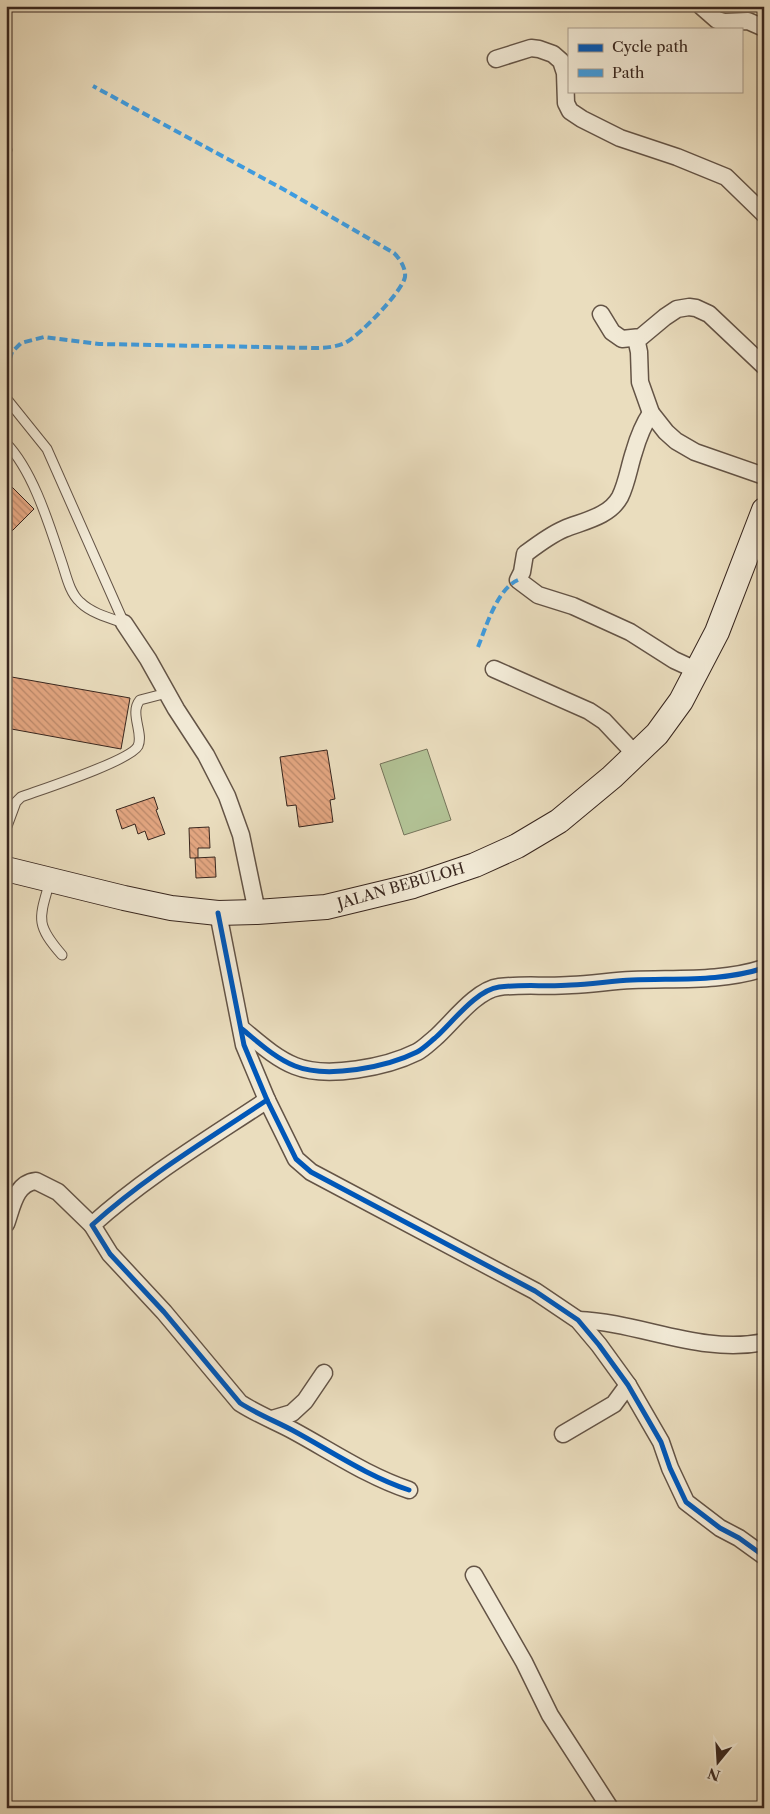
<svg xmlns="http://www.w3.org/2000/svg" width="770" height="1814" font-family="'Libre Caslon Text',serif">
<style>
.pitch{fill:#b2c295;stroke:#75745a}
.building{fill:url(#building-back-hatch);stroke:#38261e}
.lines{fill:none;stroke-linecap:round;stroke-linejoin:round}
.service-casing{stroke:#645446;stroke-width:11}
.minor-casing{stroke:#645446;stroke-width:19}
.secondary-casing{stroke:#38261e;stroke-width:26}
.service{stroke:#f1e9d5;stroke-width:9}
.minor{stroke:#f1e9d5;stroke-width:16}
.secondary{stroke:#f1e9d5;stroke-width:24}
.quiet{stroke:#3e9ce0;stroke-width:4;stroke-dasharray:8 4;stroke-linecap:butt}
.cycleway-casing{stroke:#f1e9d5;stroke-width:8}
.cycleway{stroke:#0057b8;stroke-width:5}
.labels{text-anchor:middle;stroke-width:4.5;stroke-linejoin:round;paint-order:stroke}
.street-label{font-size:15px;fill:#38261e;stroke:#f1e9d5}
</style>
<defs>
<pattern id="building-back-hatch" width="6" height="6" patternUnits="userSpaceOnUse" patternTransform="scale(1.25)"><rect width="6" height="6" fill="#e4a782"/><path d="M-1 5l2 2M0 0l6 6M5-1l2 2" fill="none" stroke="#ba886a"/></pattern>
</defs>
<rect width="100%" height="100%" fill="#eaddbe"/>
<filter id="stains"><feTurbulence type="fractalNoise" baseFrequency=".004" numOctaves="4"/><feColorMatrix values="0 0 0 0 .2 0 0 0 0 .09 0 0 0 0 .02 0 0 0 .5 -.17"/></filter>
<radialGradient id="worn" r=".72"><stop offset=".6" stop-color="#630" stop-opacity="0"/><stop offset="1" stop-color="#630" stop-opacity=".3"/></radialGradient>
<polygon class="pitch" points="427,749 451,820 404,835 380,764"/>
<g class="building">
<polygon points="6,481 34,509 6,537"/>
<polygon points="6,676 130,698 121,749 6,728"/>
<polygon points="327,750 335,799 330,800 333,822 299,827 296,805 287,806 280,757"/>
<polygon points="154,797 158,809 156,810 165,834 148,840 145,831 138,834 135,824 122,829 116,810"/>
<polygon points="209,827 210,848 198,848 198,858 190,858 189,828"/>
<polygon points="215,857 216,877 196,878 195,858"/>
</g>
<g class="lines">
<g class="service-casing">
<g id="service">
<polyline points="6,150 7,150"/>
<polyline points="6,398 47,449 124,623"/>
<path d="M6,443C33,471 49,524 61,560C66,574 69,592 80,602C91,613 109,618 124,623"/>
<path d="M6,829L16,802L21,797C40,790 130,761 138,746C144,733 129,713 140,700L167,693"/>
<path d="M50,881C39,919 35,924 62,955"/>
</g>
</g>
<g class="minor-casing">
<g id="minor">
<polyline points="701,6 717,20 724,22 748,21 764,28"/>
<polyline points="496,59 531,48 539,49 553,54 561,61 565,73 566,103 570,111 582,119 620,138 677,157 726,177 764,214"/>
<polyline points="601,314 612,332 622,339 641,337 665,317 677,309 689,307 696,308 709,314 764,366"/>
<polyline points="636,338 639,352 640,382 651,413 666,432 676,441 695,452 764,476"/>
<path d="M651,413C643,425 638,438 634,452C629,467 627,483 620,497C609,517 583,521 564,529C550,535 537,545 525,554L522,572L518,580L538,595L573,606L630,632L674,660L698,671"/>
<polyline points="124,623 148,659 176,709 206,755 227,796 241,835 257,912"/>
<polyline points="494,669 589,711 604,721 636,755"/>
<polyline points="218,913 244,1045 267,1100 296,1159 311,1172 535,1291 578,1320 599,1345 628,1385 661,1442 670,1468 686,1502 720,1528 739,1538 764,1556"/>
<path d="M242,1029C258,1042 275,1058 295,1066C327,1079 387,1067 417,1052C423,1049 429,1043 435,1038C452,1023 476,990 499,987C523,984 548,987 571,985C592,984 612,981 632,980C676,978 721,982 764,968"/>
<path d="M267,1100C207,1140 145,1177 92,1225L110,1254L164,1312L240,1403C257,1414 275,1421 292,1430C331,1451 367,1476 409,1490"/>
<path d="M6,1224C12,1208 15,1183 36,1181L58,1192L92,1225"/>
<path d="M578,1320C640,1322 701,1355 764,1342"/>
<polyline points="272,1419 292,1413 305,1401 324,1373"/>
<polyline points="563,1434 614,1404 628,1385"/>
<polyline points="474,1575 524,1662 550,1715 610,1808"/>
</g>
</g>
<g class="secondary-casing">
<polyline id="secondary" points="6,869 124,898 171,908 218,913 257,912 326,907 413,886 475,865 517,846 559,821 612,777 657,734 681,701 717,632 764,510"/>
</g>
<use href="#service" class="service"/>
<use href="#minor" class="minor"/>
<use href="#secondary" class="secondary"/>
<g class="quiet">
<path d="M6,371L12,352L21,343L44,337L99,344L315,348C325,348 336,347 345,343C359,336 402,292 405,277C406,268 400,259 394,253L283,189L93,86"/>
<path d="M478,647C486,627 497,589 518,580"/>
</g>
<g class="cycleway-casing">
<g id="cycleway">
<polyline points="218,913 244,1045 267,1100 296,1159 311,1172 535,1291 578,1320 599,1345 628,1385 661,1442 670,1468 686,1502 720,1528 739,1538 764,1556"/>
<path d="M242,1029C258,1042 275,1058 295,1066C327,1079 387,1067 417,1052C423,1049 429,1043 435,1038C452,1023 476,990 499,987C523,984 548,987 571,985C592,984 612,981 632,980C676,978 721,982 764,968"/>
<path d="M267,1100C207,1140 145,1177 92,1225L110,1254L164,1312L240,1403C257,1414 275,1421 292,1430C331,1451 367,1476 409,1490"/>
</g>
</g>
<use href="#cycleway" class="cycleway"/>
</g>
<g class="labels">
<g class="street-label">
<text transform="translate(401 886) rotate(-16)" y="5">JALAN BEBULOH</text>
</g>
</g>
<rect width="770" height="1814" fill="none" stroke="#eaddbe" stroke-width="25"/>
<rect x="8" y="8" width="755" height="1799" fill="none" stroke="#38261e" stroke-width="2.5"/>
<rect x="12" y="12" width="745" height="1789" fill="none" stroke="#38261e"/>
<rect x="568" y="28" width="175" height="65" fill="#f1e9d5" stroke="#a79b8c"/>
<rect x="578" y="44" width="25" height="8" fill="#0057b8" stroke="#a79b8c"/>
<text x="612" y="52" font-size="15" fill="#38261e">Cycle path</text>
<rect x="578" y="69" width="25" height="8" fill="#3e9ce0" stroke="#a79b8c"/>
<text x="612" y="78" font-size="15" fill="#38261e">Path</text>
<g transform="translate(718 1762) rotate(198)" stroke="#f1e9d5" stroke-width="4" paint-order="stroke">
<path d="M0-4L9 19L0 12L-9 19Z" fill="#38261e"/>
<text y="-8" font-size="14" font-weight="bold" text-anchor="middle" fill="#38261e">N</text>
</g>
<rect width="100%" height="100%" filter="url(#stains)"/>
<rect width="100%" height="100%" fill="url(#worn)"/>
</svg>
